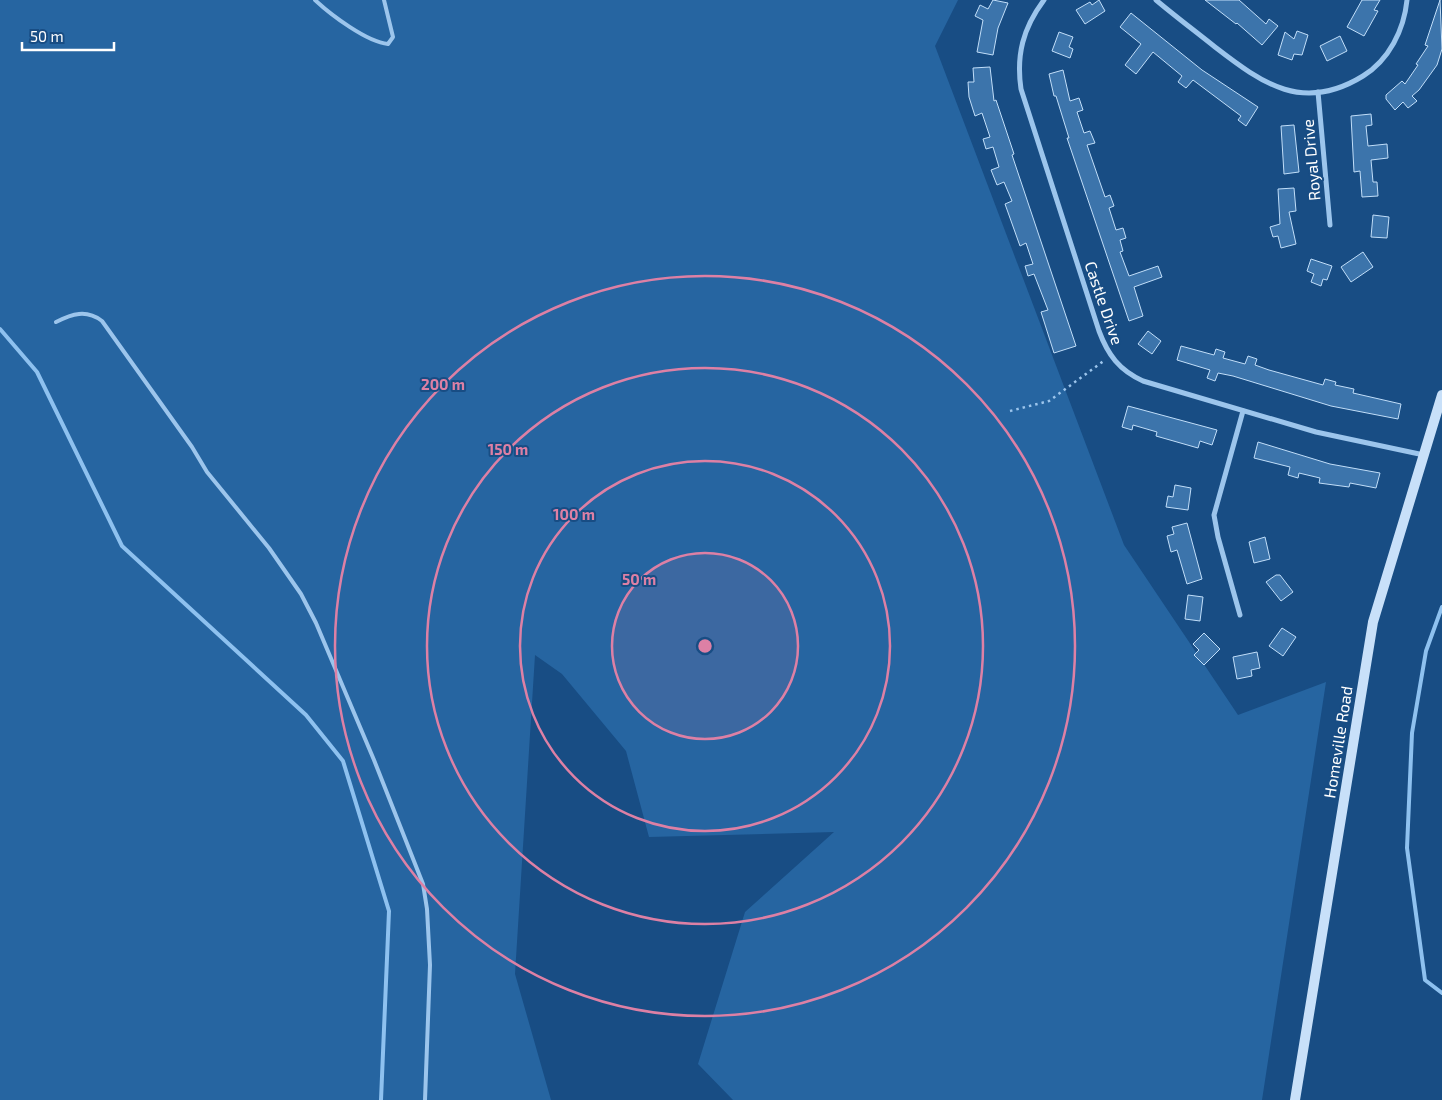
<svg xmlns="http://www.w3.org/2000/svg" width="1442" height="1100" font-family="'Exo 2',sans-serif">
<style>
.green{fill:#2665a1}
.lines{fill:none;stroke-linecap:round;stroke-linejoin:round}
.stream{stroke:#8ec1ef;stroke-width:4}
.building{fill:#3c74ab;stroke:#c1def9}
.path{stroke:#9cc5ec;stroke-width:2.5;stroke-dasharray:2.5 4;stroke-linecap:butt}
.lane{stroke:#9cc5ec;stroke-width:4}
.street{stroke:#9cc5ec;stroke-width:5}
.secondary{stroke:#c8e0f9;stroke-width:10}
.ring{fill:none;stroke:#dd80a5;stroke-width:2.5}
.labels{text-anchor:middle;stroke-width:4;stroke-linejoin:round;paint-order:stroke}
.street-label{font-size:16px;fill:#fff;stroke:#184d84}
.centre{fill:#dd80a5;stroke:#184d84;stroke-width:2.5}
.ring-label{font-size:15px;text-anchor:middle;font-weight:bold;fill:#dd80a5;stroke:#184d84;stroke-width:4;stroke-linejoin:round;paint-order:stroke}
</style>
<rect width="100%" height="100%" fill="#184d84"/>
<polygon class="green" points="0,0 958,0 935,46 1124,545 1238,715 1326,682 1262,1100 733,1100 698,1064 745,912 834,832 649,837 626,751 562,674 535,655 515,974 551,1100 0,1100"/>
<g class="lines">
<g class="stream">
<polyline points="0,329 37,372 122,546 306,715 343,761 389,911 381,1100"/>
<polyline points="1442,607 1426,651 1412,733 1407,848 1425,980 1442,993"/>
</g>
</g>
<g class="building">
<polygon points="993,0 1008,3 998,28 993,55 977,52 983,20 975,16 980,5 988,9"/>
<polygon points="1099,0 1105,11 1085,24 1076,10 1090,2 1092,5"/>
<polygon points="1205,0 1239,0 1266,24 1269,19 1278,26 1262,45 1237,23 1236,24"/>
<polygon points="1362,0 1380,0 1374,10 1378,11 1364,36 1347,27"/>
<polygon points="1440,0 1442,49 1437,65 1419,90 1412,96 1417,101 1408,108 1403,102 1395,110 1386,99 1386,95 1402,81 1405,84 1418,65 1416,64 1428,46 1425,45"/>
<polygon points="1131,13 1202,70 1258,107 1246,126 1238,120 1241,116 1193,80 1186,88 1178,82 1182,76 1153,52 1136,74 1125,65 1141,44 1120,27"/>
<polygon points="1297,31 1308,35 1302,55 1294,54 1292,60 1278,55 1285,32 1294,39"/>
<polygon points="1059,32 1073,37 1069,47 1073,49 1070,58 1052,51"/>
<polygon points="1340,36 1347,51 1327,61 1320,46"/>
<polygon points="990,67 994,101 996,100 1014,154 1012,155 1076,346 1054,353 1041,312 1048,310 1034,274 1028,276 1025,266 1033,264 1026,243 1020,246 1005,204 1012,201 1004,182 997,185 991,170 999,167 993,147 986,149 983,139 990,137 982,113 975,116 969,97 968,82 974,82 973,68"/>
<polygon points="1063,70 1070,101 1079,98 1083,110 1077,112 1084,133 1090,131 1095,143 1087,145 1105,197 1110,195 1114,206 1109,208 1116,230 1123,228 1126,238 1120,240 1123,251 1120,252 1129,276 1158,266 1162,277 1134,287 1143,316 1129,321 1067,138 1069,138 1056,96 1054,96 1049,74"/>
<polygon points="1371,114 1372,125 1366,126 1368,146 1387,144 1388,158 1371,160 1373,182 1377,182 1378,196 1362,197 1360,171 1354,172 1351,116"/>
<polygon points="1294,125 1299,172 1284,174 1281,126"/>
<polygon points="1294,188 1296,211 1289,212 1296,244 1281,248 1278,236 1273,237 1270,227 1280,224 1278,189"/>
<polygon points="1373,215 1389,217 1387,238 1371,237"/>
<polygon points="1363,252 1373,267 1351,282 1341,267"/>
<polygon points="1311,259 1332,266 1327,280 1323,279 1321,286 1311,282 1314,274 1307,271"/>
<polygon points="1148,331 1161,341 1152,354 1138,344"/>
<polygon points="1181,346 1214,355 1216,349 1225,352 1223,358 1245,364 1248,356 1257,359 1255,365 1269,370 1323,385 1325,379 1336,382 1335,385 1354,389 1353,393 1401,404 1398,419 1331,406 1233,376 1218,373 1215,381 1207,378 1210,370 1177,360"/>
<polygon points="1128,406 1217,430 1212,445 1200,441 1198,448 1156,436 1157,432 1133,425 1132,430 1122,427"/>
<polygon points="1258,442 1330,464 1380,473 1376,488 1350,483 1349,487 1319,483 1320,478 1299,473 1298,478 1288,475 1290,467 1254,458"/>
<polygon points="1175,485 1191,488 1188,510 1166,507 1168,496 1173,497"/>
<polygon points="1187,523 1202,579 1187,584 1177,550 1171,552 1167,536 1174,534 1172,527"/>
<polygon points="1265,537 1270,559 1254,563 1249,542"/>
<polygon points="1276,575 1280,575 1293,592 1281,601 1266,582"/>
<polygon points="1188,595 1203,597 1200,621 1185,619"/>
<polygon points="1282,628 1296,637 1283,656 1269,646"/>
<polygon points="1204,633 1220,649 1204,665 1194,655 1199,650 1193,644"/>
<polygon points="1257,652 1260,668 1251,670 1252,676 1237,679 1233,657"/>
</g>
<g class="lines">
<polyline class="path" points="1010,411 1049,401 1105,360"/>
<g class="lane">
<path d="M315,0C331,15 367,42 388,44L393,37L384,0"/>
<path d="M56,322C72,314 86,309 102,321L192,447L207,472L269,548L301,594L316,623L374,760L423,884L427,909L430,965L425,1100"/>
</g>
<g class="street">
<path d="M1044,0C1023,28 1016,55 1021,89L1099,331C1108,355 1119,370 1143,381L1316,432L1424,455"/>
<path d="M1156,0C1175,16 1195,31 1215,47C1263,84 1303,113 1363,76C1389,60 1404,30 1407,0"/>
<polyline points="1318,92 1330,225"/>
<polyline points="1240,615 1218,537 1214,515 1243,411"/>
</g>
<polyline class="secondary" points="1295,1100 1373,622 1442,395"/>
</g>
<circle cx="705" cy="646" r="93" fill="#dd80a5" fill-opacity=".12"/>
<g class="ring">
<circle cx="705" cy="646" r="93"/>
<circle cx="705" cy="646" r="185"/>
<circle cx="705" cy="646" r="278"/>
<circle cx="705" cy="646" r="370"/>
</g>
<g class="labels">
<g class="street-label">
<text transform="translate(1311 160) rotate(-95)" y="6">Royal Drive</text>
<text transform="translate(1104 303) rotate(71)" y="6">Castle Drive</text>
<text transform="translate(1338 742) rotate(-81)" y="6">Homeville Road</text>
</g>
</g>
<circle cx="705" cy="646" r="8" class="centre"/>
<g class="ring-label">
<text x="443" y="390">200 m</text>
<text x="508" y="455">150 m</text>
<text x="574" y="520">100 m</text>
<text x="639" y="585">50 m</text>
</g>
<path d="M22 42v8h92v-8" fill="none" stroke="#ffffff" stroke-width="2.5"/>
<text x="30" y="42" font-size="15" fill="#ffffff" stroke="#184d84" stroke-width="4" paint-order="stroke">50 m</text>
</svg>
